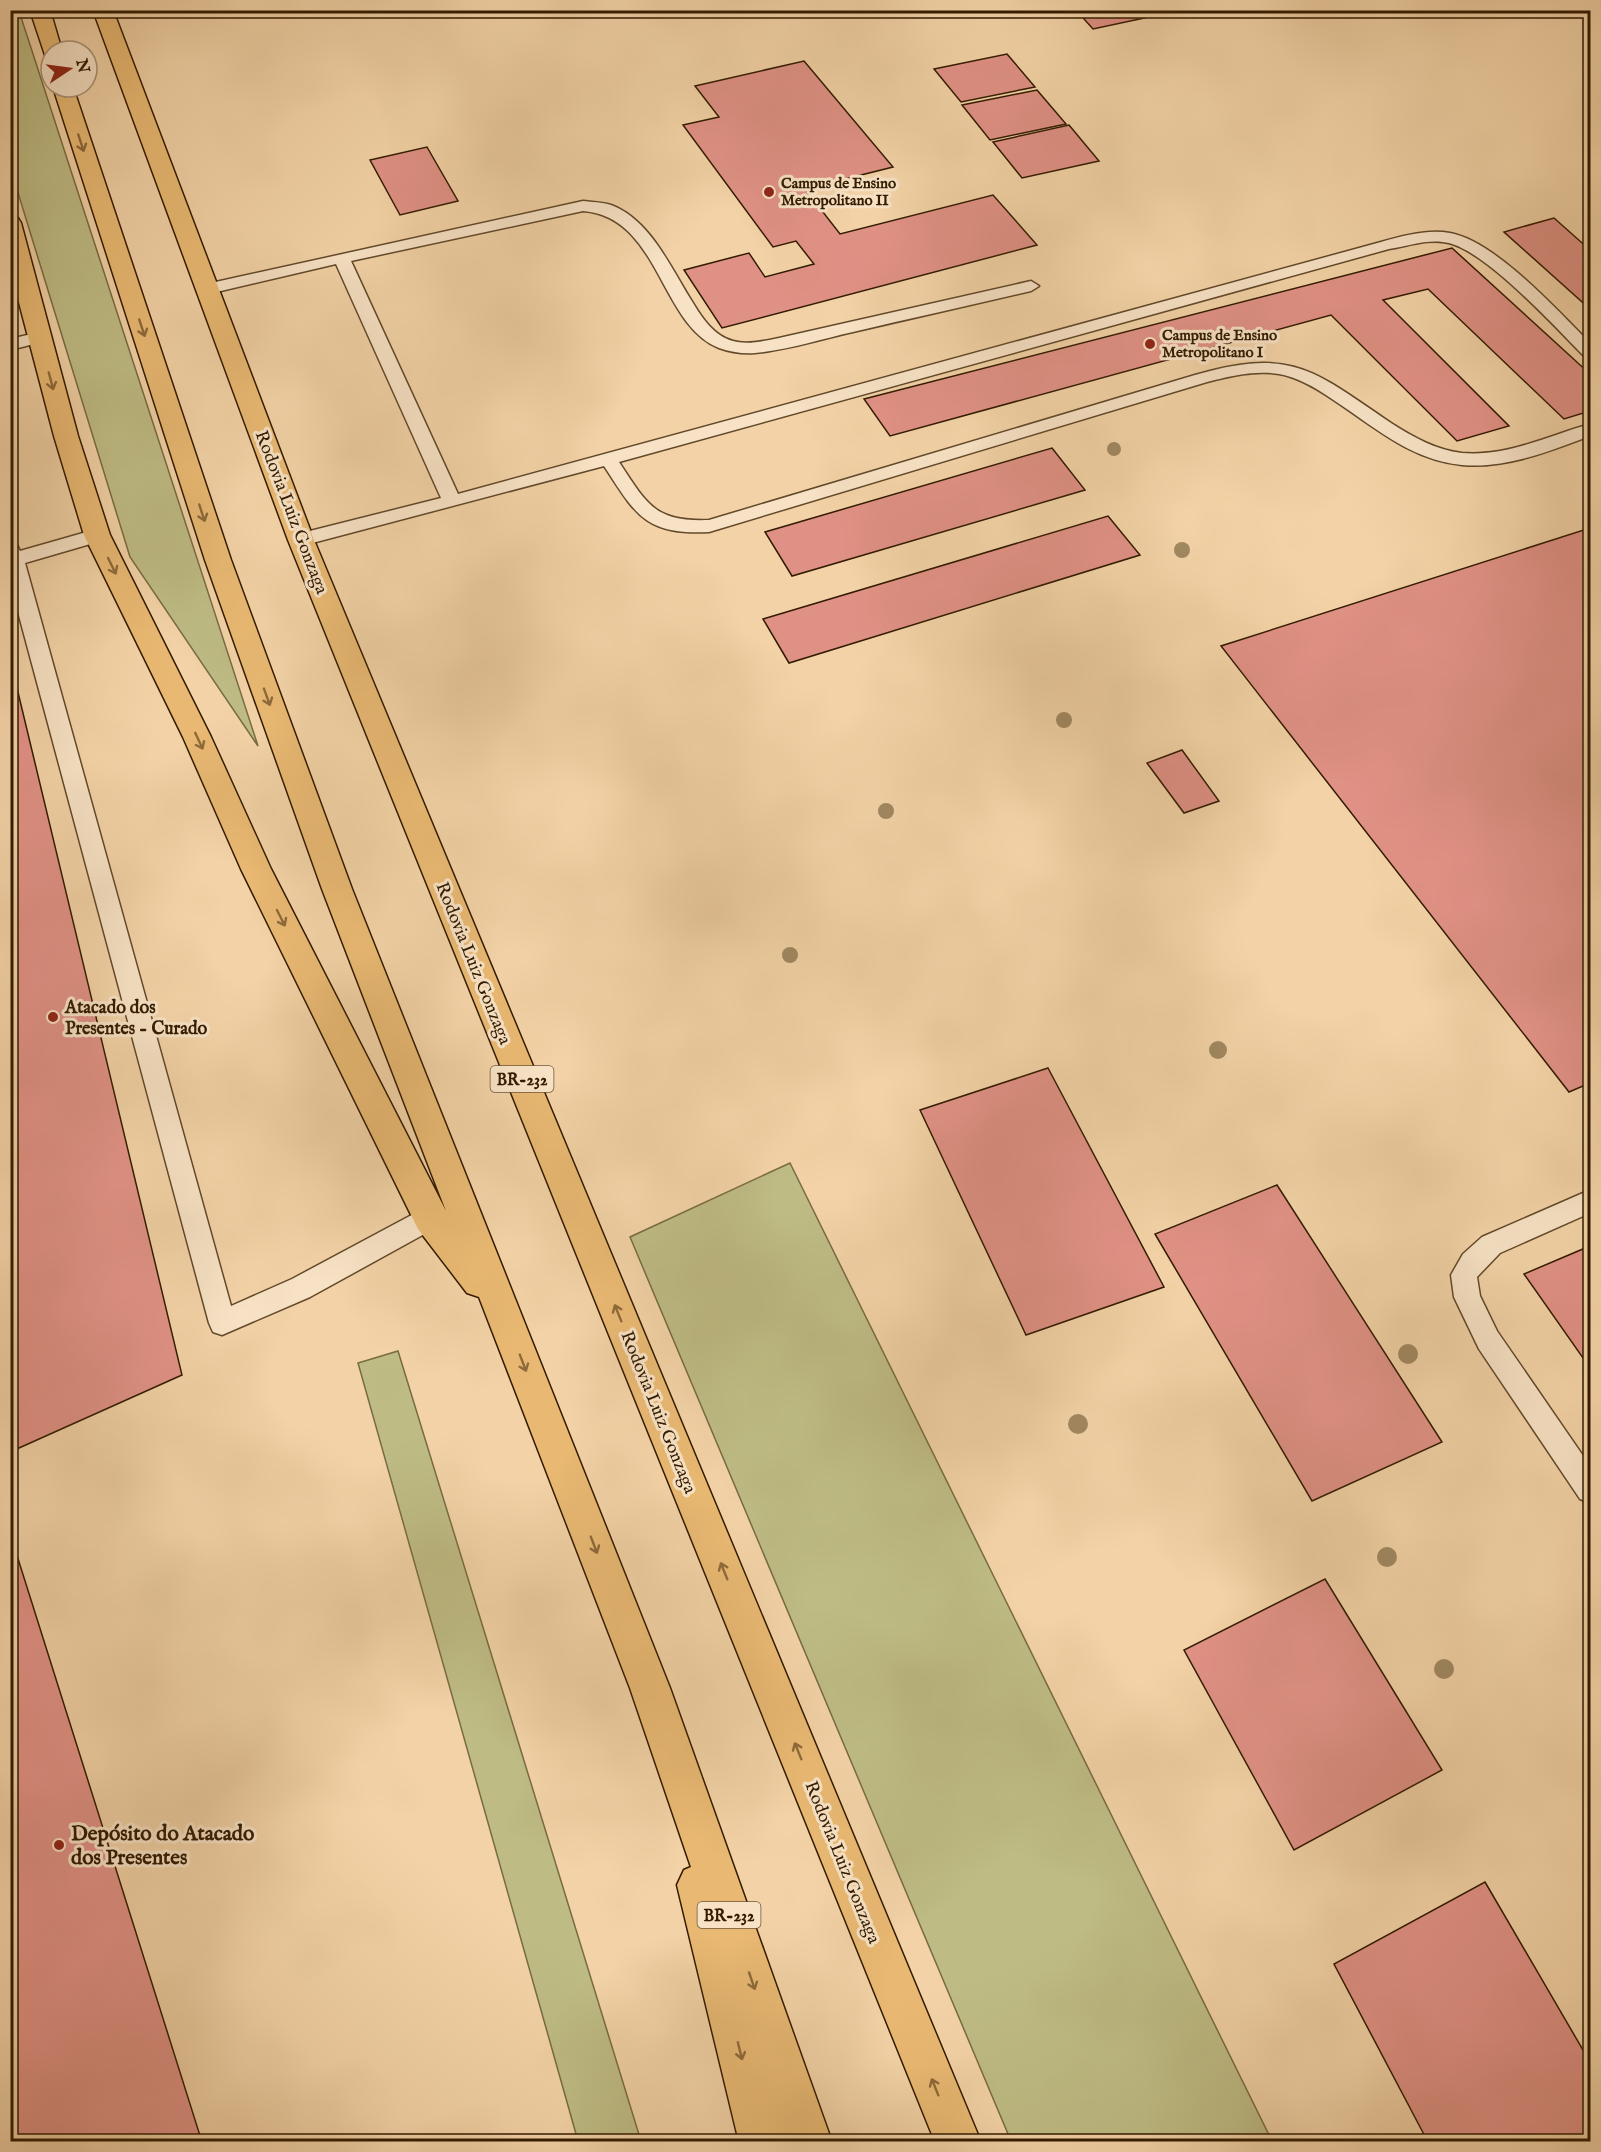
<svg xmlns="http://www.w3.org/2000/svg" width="1601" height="2152" font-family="'IM FELL English',serif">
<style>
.green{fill:#bebb84;stroke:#786b42;stroke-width:1.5}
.building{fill:#e09185;stroke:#321b00;stroke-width:1.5}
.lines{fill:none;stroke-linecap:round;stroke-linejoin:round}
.lane-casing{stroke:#62492a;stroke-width:3}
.highway-casing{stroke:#321b00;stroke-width:3}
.lane{fill:#f7e2c5;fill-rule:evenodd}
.highway{fill:#e9b973;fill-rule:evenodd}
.tree{fill:#a08861}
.oneway{stroke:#8e6a3a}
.poi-dot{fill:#8f2418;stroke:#f7e2c5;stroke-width:2}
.labels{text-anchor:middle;stroke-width:6;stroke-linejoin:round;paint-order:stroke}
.far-poi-label{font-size:15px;font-weight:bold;fill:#321b00;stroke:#f7e2c5;text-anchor:start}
.shield{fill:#f7e2c5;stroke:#6d573b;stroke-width:1.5}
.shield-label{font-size:16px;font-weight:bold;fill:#321b00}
.street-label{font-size:18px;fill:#321b00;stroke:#f7e2c5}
.poi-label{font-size:18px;font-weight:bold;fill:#321b00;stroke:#f7e2c5;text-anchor:start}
.near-poi-label{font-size:21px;font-weight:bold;fill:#321b00;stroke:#f7e2c5;text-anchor:start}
</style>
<rect width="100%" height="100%" fill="#f2d2a6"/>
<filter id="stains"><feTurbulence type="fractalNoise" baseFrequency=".00333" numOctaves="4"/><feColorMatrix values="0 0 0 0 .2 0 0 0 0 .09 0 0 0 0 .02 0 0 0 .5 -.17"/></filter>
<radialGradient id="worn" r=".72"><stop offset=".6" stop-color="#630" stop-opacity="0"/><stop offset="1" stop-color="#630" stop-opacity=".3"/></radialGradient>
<g class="green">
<polygon points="10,11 19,11 258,746 130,557 11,170"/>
<polygon points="790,1163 1272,2141 1011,2141 630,1237"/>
<polygon points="398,1351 641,2141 578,2141 358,1363"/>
</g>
<g class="building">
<polygon points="1076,10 1159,10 1163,14 1093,29"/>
<polygon points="1007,54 1035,87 961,102 934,69"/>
<polygon points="804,61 893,167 805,189 840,234 993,195 1037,245 722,328 684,270 749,253 765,277 814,264 796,241 773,247 683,125 719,117 695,86"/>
<polygon points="1037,90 1066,124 990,140 962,105"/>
<polygon points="1069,125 1099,161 1022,178 993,142"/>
<polygon points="427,147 458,201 400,215 370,160"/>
<polygon points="1554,218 1590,250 1590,309 1504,232"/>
<polygon points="1452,248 1590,374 1590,411 1564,419 1428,289 1383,300 1509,426 1457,441 1331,315 890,436 864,399"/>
<polygon points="1052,448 1085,490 792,576 765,532"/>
<polygon points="1108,516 1140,555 789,663 763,619"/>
<polygon points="1590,528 1590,1083 1569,1092 1221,646"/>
<polygon points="10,659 182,1375 10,1452"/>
<polygon points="1182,750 1219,801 1184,813 1147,763"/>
<polygon points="1048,1068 1164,1287 1026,1335 920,1110"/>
<polygon points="1277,1185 1442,1442 1312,1501 1155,1234"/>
<polygon points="1590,1246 1590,1368 1524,1274"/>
<polygon points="14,1546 202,2142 10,2142 10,1548"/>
<polygon points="1325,1579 1442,1770 1294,1850 1184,1650"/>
<polygon points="1485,1882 1590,2062 1590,2142 1428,2142 1334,1964"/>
</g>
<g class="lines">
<g class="lane-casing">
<g id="lane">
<path d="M583,201C592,202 602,202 611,205C651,220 671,269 693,303C702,318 714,336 733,341C747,345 764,341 779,338L1031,281L1039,286L1031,291C972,305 912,318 853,332C821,339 788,350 755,353C743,354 730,352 719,348C660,325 660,217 583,211L351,261L458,494L1381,242C1403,236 1427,229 1450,233C1495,241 1557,310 1590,343V357L1584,356C1554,326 1488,253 1449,243C1430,238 1408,246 1389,249L619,462C647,504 654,522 709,520L1195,375C1292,347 1313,370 1391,423C1413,437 1436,450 1462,453C1507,457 1547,436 1590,424V436C1550,451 1506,469 1462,465C1409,460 1371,424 1329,397C1314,387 1297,377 1279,374C1255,370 1230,376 1207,382L709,532C645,535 636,515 604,466L301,546L294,545L291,540L294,535L441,498L336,264L208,294L202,293L200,289L202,285Z"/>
<polygon points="40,332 46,333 49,337 46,341 10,350 10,339"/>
<polygon points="97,529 104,530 106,535 104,540 25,563 231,1306 292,1279 421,1210 430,1207 439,1210 443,1218 439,1226 310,1297 222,1335 213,1332 209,1323 10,582 10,544 17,545 20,551"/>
<polygon points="1590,1190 1590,1213 1500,1253 1477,1277 1480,1296 1497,1331 1590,1466 1590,1503 1580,1499 1479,1349 1454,1297 1451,1275 1463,1254 1482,1237"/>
</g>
</g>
<g class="highway-casing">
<g id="highway">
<polygon points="30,10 50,10 62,51 51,51 51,57 45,55"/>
<polygon points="93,10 113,10 314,540 981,2142 935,2142 288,540"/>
<polygon points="53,87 73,87 231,560 352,889 670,1688 832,2142 786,2142 784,2137 785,2142 739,2142 677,1885 684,1870 691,1867 630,1688 479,1297 467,1293 418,1229 241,869 183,737 84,535 54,436 10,268 10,216 18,218 21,223 78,436 110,535 211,737 271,869 446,1211 322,889 205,560"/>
</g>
</g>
<use href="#lane" class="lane"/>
<use href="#highway" class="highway"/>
</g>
<g class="tree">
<circle cx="1114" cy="449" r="7"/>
<circle cx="1182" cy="550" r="8"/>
<circle cx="1064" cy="720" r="8"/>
<circle cx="886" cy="811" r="8"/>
<circle cx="790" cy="955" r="8"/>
<circle cx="1218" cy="1050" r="9"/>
<circle cx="1408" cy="1354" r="10"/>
<circle cx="1078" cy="1424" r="10"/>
<circle cx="1387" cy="1557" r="10"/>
<circle cx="1444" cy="1669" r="10"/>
</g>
<defs><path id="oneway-shaft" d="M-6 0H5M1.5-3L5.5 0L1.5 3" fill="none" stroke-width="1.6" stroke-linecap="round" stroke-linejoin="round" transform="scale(1.5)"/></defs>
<g class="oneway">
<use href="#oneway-shaft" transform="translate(81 143) rotate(72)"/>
<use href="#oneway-shaft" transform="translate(142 328) rotate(72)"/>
<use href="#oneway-shaft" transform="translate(51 381) rotate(75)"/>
<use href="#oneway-shaft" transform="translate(202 513) rotate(72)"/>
<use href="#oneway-shaft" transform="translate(112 566) rotate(64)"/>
<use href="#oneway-shaft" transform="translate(267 697) rotate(70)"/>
<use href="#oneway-shaft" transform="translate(199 741) rotate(65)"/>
<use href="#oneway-shaft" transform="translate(281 918) rotate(63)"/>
<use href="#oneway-shaft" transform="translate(618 1313) rotate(-112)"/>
<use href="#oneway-shaft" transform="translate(523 1363) rotate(69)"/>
<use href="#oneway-shaft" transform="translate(594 1545) rotate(69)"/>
<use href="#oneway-shaft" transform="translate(724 1571) rotate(-112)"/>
<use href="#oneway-shaft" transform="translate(798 1751) rotate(-112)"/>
<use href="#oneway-shaft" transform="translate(752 1981) rotate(71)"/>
<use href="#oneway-shaft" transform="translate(740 2051) rotate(76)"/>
<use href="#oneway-shaft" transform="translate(935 2087) rotate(-112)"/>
</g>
<g class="poi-dot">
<circle cx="769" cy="192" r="6"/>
<circle cx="1150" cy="344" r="6"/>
<circle cx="53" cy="1017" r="6"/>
<circle cx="59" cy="1845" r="6"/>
</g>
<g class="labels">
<g class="far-poi-label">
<text x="781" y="188">Campus de Ensino<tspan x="781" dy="17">Metropolitano II</tspan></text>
<text x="1162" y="340">Campus de Ensino<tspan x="1162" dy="17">Metropolitano I</tspan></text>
</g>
<g class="shield">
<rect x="490.5" y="1066" width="63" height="26" rx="4.5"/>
<rect x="697.5" y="1902" width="63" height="26" rx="4.5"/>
</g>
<g class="shield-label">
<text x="522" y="1085">BR-232</text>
<text x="729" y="1921">BR-232</text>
</g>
<g class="street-label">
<text transform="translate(292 512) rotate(69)" y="6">Rodovia Luiz Gonzaga</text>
<text transform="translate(474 963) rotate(68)" y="6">Rodovia Luiz Gonzaga</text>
<text transform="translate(659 1412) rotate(68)" y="6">Rodovia Luiz Gonzaga</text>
<text transform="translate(843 1862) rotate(68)" y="6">Rodovia Luiz Gonzaga</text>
</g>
<g class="poi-label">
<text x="65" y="1013">Atacado dos<tspan x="65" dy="21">Presentes - Curado</tspan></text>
</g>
<g class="near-poi-label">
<text x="71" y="1840">Depósito do Atacado<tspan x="71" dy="24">dos Presentes</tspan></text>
</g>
</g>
<rect width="1601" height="2152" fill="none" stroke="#f2d2a6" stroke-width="36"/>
<rect x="12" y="12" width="1577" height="2128" fill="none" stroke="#321b00" stroke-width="3"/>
<rect x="18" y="18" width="1565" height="2116" fill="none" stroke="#321b00" stroke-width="1.5"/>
<g transform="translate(69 69) rotate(77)"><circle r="28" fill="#f7e2c5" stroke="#a89276" stroke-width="1.5"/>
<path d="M0-4.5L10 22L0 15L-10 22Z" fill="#8f2418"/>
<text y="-9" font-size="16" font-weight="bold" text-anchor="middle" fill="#321b00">N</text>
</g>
<rect width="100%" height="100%" filter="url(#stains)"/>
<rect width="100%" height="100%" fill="url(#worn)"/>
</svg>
